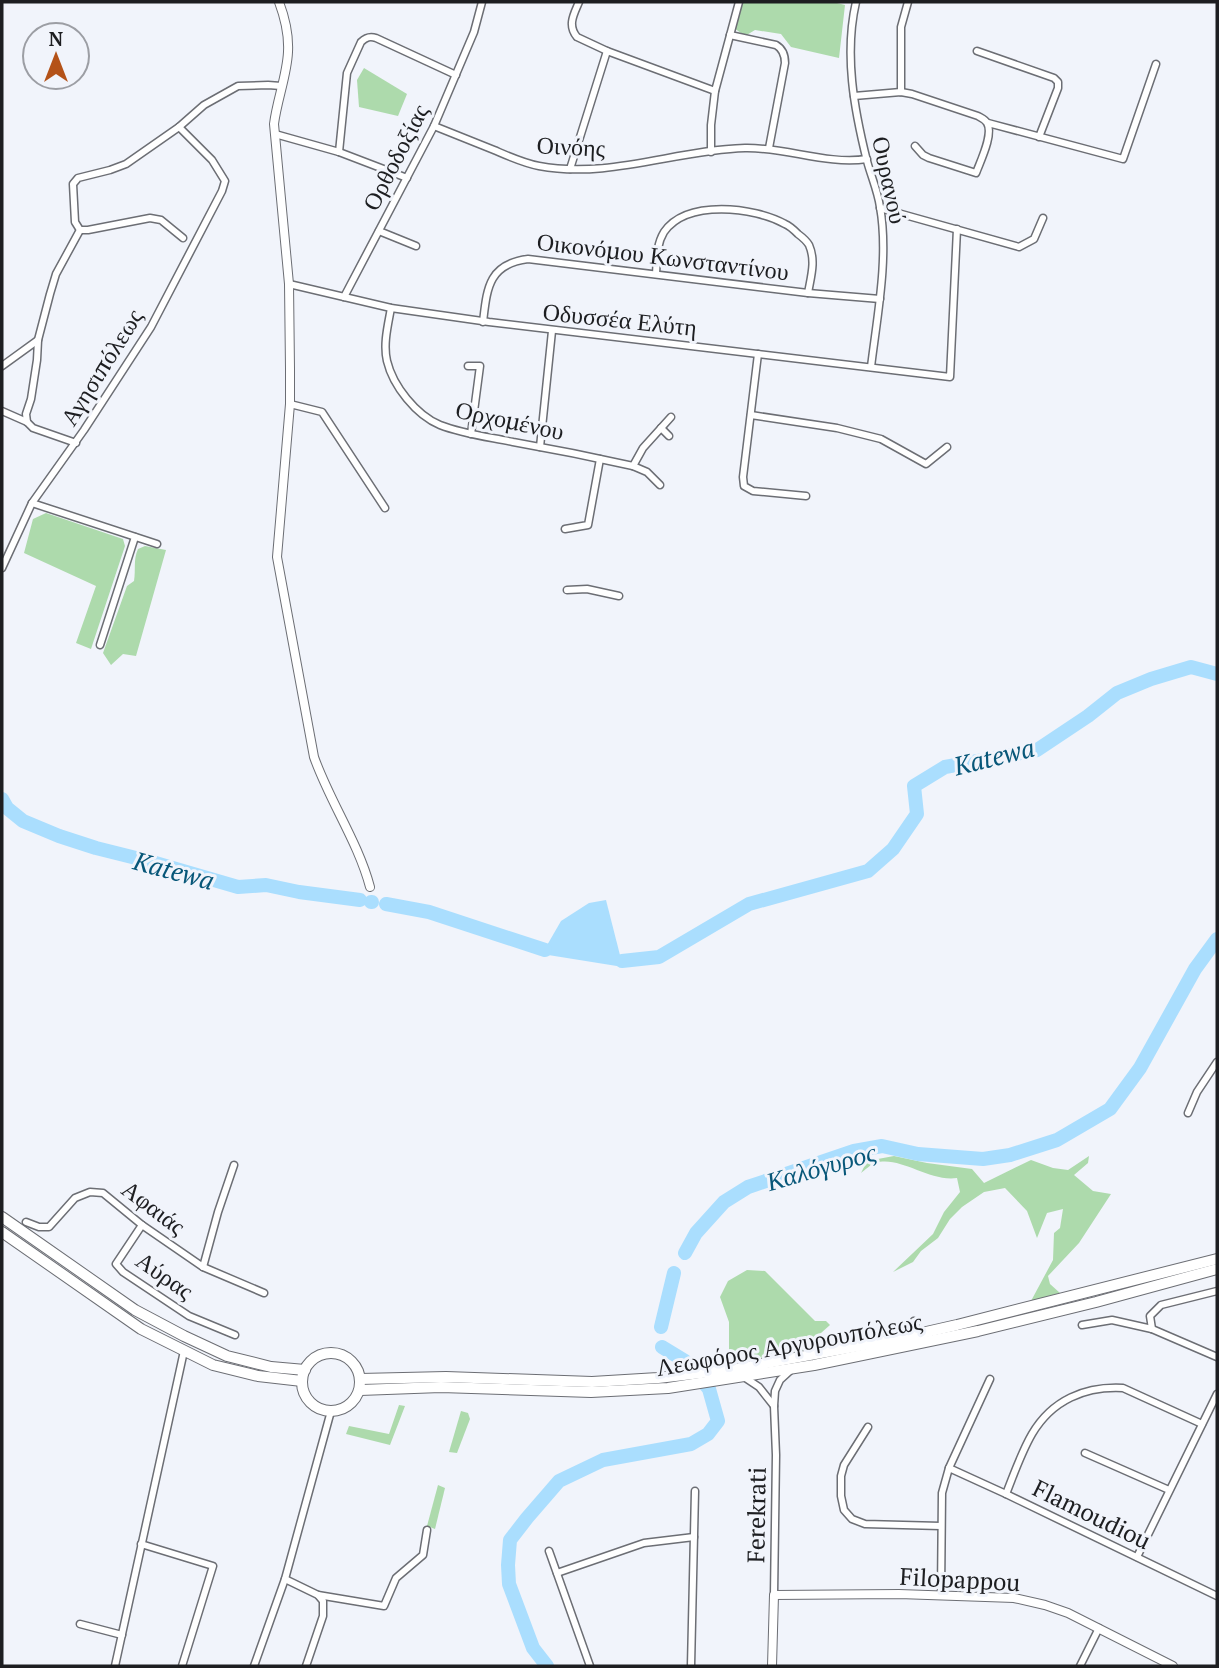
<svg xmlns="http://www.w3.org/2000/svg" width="1219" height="1668" font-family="'PT Serif',serif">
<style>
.green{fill:#addaac}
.water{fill:#aadefe}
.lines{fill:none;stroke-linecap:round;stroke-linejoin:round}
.river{stroke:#aadefe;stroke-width:14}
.minor-casing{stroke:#6c6e74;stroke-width:9}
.tertiary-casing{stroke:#6c6e74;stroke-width:10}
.secondary-casing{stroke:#6c6e74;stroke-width:12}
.minor{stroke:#fff;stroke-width:6}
.tertiary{stroke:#fff;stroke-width:8}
.secondary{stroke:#fff;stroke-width:10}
.labels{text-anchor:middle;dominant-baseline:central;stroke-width:6;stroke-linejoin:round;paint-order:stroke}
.street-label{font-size:24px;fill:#1d1e21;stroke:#f1f4fb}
.water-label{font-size:26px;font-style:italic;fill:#085779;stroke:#f1f4fb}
</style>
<rect width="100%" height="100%" fill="#f1f4fb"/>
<!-- green -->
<g class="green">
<path d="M743 2H833L845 5 839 58 791 47 781 34 755 30 745 36 734 28Z"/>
<path d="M364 68 407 94 398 116 359 107 357 80Z"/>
<path d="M46 513 123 539 125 546 91 649 76 643 96 586 24 553 33 519Z"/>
<path d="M145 546 166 550 136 656 123 654 111 665 103 653 127 586 134 581C136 569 133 560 138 549Z"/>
<path d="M894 1156 927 1163 972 1169 984 1183 1031 1160 1053 1168 1068 1170 1089 1156 1088 1163 1074 1175 1093 1191 1111 1194 1079 1243 1048 1276 1050 1284 1060 1293 1031 1301 1053 1260 1054 1233 1060 1228 1063 1209 1047 1213 1037 1238 1027 1211 1005 1188 984 1192 962 1207 950 1219 938 1238 921 1251 913 1262 893 1272 933 1234 944 1212 960 1192 957 1178C928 1182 900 1155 875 1163 870 1165 865 1170 861 1173L867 1161Z"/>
<path d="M747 1270 765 1271 815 1321H826L830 1325 803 1349V1351L770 1358 729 1363V1322L720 1297 728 1281Z"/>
<path d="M399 1405 405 1406 390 1445 346 1434 349 1426 389 1434Z"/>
<path d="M461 1411 468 1413 470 1419 457 1453 449 1452Z"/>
<path d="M438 1485 445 1488 435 1529 427 1526Z"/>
</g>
<!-- water -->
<path class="water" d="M606 900 623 967 542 954 561 921 589 903Z"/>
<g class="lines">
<!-- river -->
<g class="river">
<path d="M2 799 7 808 23 821 59 836 96 848 152 862 238 887 266 885 299 892 360 900"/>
<path d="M371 902H372"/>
<path d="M386 904 429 912 545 950"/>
<path d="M622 961 659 957 749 904 868 871 893 849 917 814 914 786 945 767 1037 750 1088 716 1117 693 1151 679 1191 667 1217 674"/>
<path d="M685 1253 696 1233 724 1202 748 1187 854 1151 882 1146 918 1154 983 1159 1010 1155 1057 1140 1110 1109 1140 1068 1195 969 1217 939"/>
<path d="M661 1327 674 1273"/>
<path d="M547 1666 533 1648 509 1584 508 1565 510 1540 527 1518 559 1481 603 1460 691 1444 708 1434 718 1421 709 1389 685 1361 662 1347"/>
</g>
<!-- minor casing -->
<g class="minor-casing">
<g id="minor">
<path d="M579 2C574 14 567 25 577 37L607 51 715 91"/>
<path d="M856 2C844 54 854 109 867 161 871 176 878 192 880 207 889 257 877 317 871 367"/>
<path d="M730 35 776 45C783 49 785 55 785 63L769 148"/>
<path d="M977 51 1054 78 1058 82V88L1039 137"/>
<path d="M901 92V27L908 2"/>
<path d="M854 96 901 92 912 94 978 116C981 118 985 119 987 123 994 134 980 162 976 173L929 158 923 155 915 146"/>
<path d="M988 123 1123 159 1156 64"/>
<path d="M434 126C454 134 474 142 494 150 508 156 523 163 539 166 609 179 676 150 745 148 786 147 826 165 867 159"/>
<path d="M275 134 339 152 407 178"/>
<path d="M339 152 347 73 361 42C366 37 370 36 376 38L456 75"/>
<path d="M711 152V125L715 91 739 2"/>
<path d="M570 169 607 51"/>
<path d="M880 208 1019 247 1034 239 1043 218"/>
<path d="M379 231 416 246"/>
<path d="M183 238 161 220 150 218 88 230H80L75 222 73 184 78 178 110 170 126 164 179 127 204 105 238 86 268 85 281 86"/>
<path d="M656 274C657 260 656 245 664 232 687 199 754 207 785 224 790 226 794 230 798 234 802 237 806 240 809 245 816 261 811 276 808 293"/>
<path d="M289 284 391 308 489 322 950 377 957 229"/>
<path d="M344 297 434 126 474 32 482 2"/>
<path d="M391 308C388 325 383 344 387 361 393 386 416 415 440 425 463 434 489 437 513 442 553 449 593 457 633 466L647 472 660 485"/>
<path d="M483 322C487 289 488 264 528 259L808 293 880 299"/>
<path d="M758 354 743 477 744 486 753 491 806 496"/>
<path d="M2 366 38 340"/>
<path d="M468 366H480L471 434"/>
<path d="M290 404 322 412 385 508"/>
<path d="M2 411 27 422"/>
<path d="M751 415 837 428 881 439 926 464 947 447"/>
<path d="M661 428 669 436"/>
<path d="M76 443 33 428 27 422 26 414 31 399 37 360 38 340 50 294 56 274 80 230"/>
<path d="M540 447 552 331"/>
<path d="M633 466 643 448 671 417"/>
<path d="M32 503 157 544"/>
<path d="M565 529 588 525 600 459"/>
<path d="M2 568 32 503 84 430 151 327 222 191 225 181 212 160 179 127"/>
<path d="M567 590 587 589 619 596"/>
<path d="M100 645 135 537"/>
<path d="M1188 1113 1197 1092 1217 1062"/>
<path d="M26 1222 39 1227H49L75 1198 90 1192 103 1193 142 1225 203 1267 264 1293"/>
<path d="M142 1225 116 1264 123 1272 189 1316 235 1335"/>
<path d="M203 1267 218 1212 234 1165"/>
<path d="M914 1321 917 1334"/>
<path d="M1082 1325 1112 1320 1152 1329 1217 1357"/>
<path d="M1152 1329 1150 1316 1161 1305 1217 1291"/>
<path d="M744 1377 759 1387 774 1406"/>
<path d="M868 1427 844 1465 841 1476V1496L844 1510 852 1519 865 1524 941 1526"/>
<path d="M1085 1453 1169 1490"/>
<path d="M949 1468 1006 1494 1217 1596"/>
<path d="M1006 1494C1014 1474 1021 1453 1032 1434 1052 1400 1085 1386 1123 1388L1202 1424"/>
<path d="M141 1544 213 1566 182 1666"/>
<path d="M549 1551 590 1666"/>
<path d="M1137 1557 1217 1394"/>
<path d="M557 1573 644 1543 694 1537"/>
<path d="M285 1579 318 1595 323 1601V1616L306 1666"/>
<path d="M941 1594 942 1493 949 1468 990 1379"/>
<path d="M318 1595 384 1606 396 1578 423 1555 427 1530"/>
<path d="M774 1595 776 1455 774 1406 775 1391 780 1380 792 1369"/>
<path d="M80 1624 122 1635"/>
<path d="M115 1666 184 1351"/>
<path d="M254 1666 285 1579 331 1411"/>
<path d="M691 1666 695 1491"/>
<path d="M1080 1666 1099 1628"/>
</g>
</g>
<!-- tertiary casing -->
<g class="tertiary-casing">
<g id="tertiary">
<path d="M279 2C285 18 289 34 288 52 287 75 277 100 274 124L289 284 290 369V404L277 557 314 757C330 802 358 842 370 887"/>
<path d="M772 1666 774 1595 899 1594 1014 1598 1045 1605 1068 1613 1173 1666"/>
</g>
</g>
<!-- secondary casing -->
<g class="secondary-casing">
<g id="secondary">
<path d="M2 1217 135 1310 184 1336 227 1356 271 1367 305 1370"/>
<path d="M2 1232 141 1329 213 1365 258 1376 302 1381"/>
<circle cx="331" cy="1382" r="29"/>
<path d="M360 1379 446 1377 592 1382 658 1378 735 1369 891 1340 957 1325 1217 1259"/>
<path d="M360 1390 441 1387 591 1392 668 1388 814 1365 978 1331 1096 1302 1217 1269"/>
</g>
</g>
<!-- minor -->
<use href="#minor" class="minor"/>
<!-- tertiary -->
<use href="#tertiary" class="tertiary"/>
<!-- secondary -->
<use href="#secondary" class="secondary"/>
</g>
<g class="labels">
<!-- street labels -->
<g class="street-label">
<text transform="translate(571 146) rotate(3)">Οινόης</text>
<text transform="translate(395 157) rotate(-63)">Ορθοδοξίας</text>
<text transform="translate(890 180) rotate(78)">Ουρανού</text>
<text transform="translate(663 256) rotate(7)">Οικονόμου Κωνσταντίνου</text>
<text transform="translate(620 319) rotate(6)">Οδυσσέα Ελύτη</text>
<text transform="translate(101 367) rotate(-58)">Αγησιπόλεως</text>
<text transform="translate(510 420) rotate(12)">Ορχομένου</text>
<text transform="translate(154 1207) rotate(37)">Αφαιάς</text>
<text transform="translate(165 1275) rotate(35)">Αύρας</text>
<text transform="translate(789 1344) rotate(-10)">Λεωφόρος Αργυρουπόλεως</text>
<text transform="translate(1092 1514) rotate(26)">Flamoudiou</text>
<text transform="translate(756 1515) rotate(-89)">Ferekrati</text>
<text transform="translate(960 1579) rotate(3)">Filopappou</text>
</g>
<!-- water labels -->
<g class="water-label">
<text transform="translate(994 756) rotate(-14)">Katewa</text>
<text transform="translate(174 870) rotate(15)">Katewa</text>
<text transform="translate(821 1166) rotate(-16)">Καλόγυρος</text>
</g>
</g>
<!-- border -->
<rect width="1219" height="1668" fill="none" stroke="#1d1e21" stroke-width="7"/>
<!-- north arrow -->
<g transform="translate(56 56)"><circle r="33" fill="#f1f4fb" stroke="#9c9ea4" stroke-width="2"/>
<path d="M0-5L12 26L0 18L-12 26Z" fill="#b45218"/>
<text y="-10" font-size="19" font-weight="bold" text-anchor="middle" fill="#1d1e21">N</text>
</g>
</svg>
